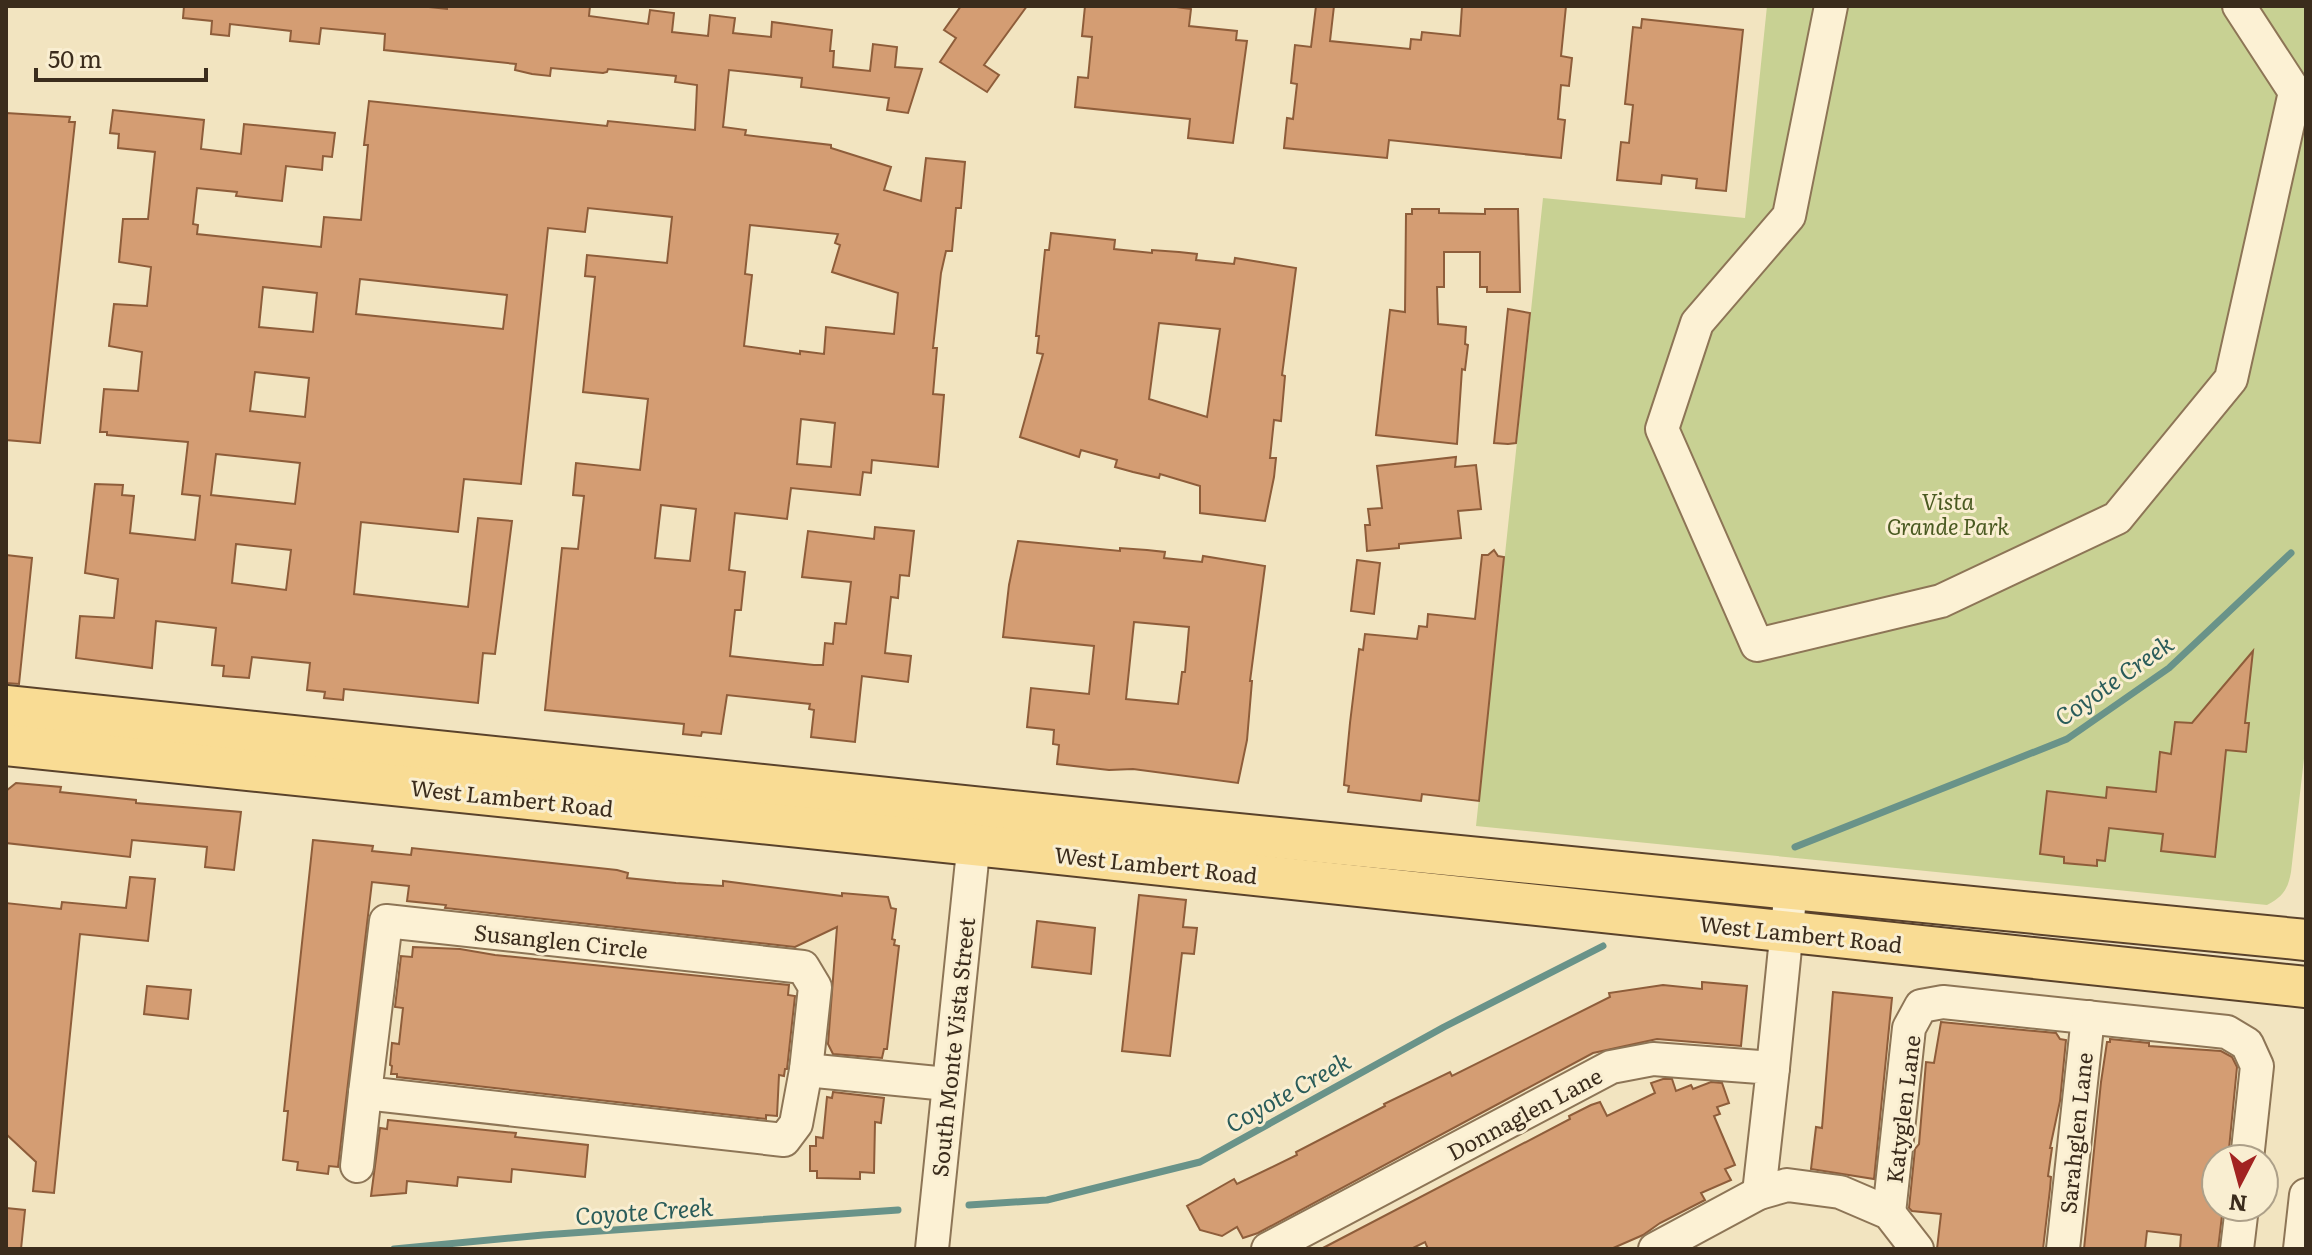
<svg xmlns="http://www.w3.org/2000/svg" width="2312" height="1255" font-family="Literata,serif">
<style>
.green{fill:#c8d193}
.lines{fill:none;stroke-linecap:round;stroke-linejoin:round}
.stream{stroke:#699389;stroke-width:7}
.building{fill:#d49d73;stroke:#8e5d3a;stroke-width:2;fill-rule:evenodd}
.minor-casing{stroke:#8d7556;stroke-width:36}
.major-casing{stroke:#5a422b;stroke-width:44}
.minor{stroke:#fcf1d4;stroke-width:32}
.major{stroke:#f9dc94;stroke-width:40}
.labels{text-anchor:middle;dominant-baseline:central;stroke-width:6;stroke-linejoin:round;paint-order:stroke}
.park-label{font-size:22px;font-style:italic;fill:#4a5a21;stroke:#f9eed1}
.street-label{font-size:22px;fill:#3b2c1c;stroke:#f9eed1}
.water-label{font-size:24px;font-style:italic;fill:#2a5c5a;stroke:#f9eed1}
</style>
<rect width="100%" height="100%" fill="#f2e4c0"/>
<!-- green -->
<path class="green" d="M1767 6H2306V741L2291 872C2288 889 2283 897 2267 905L1476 826 1543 198 1745 218Z"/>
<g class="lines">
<!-- stream -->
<g class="stream">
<path d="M1795 847 2067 739 2169 668 2291 553"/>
<path d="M969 1205 1047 1200 1200 1162 1444 1027 1603 946"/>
<path d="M394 1249 543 1235 898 1210"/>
</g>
</g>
<!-- building -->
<g class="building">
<path d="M184 6H419L447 9V6H590L589 16 648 24 650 10 674 13 672 32 708 36 710 15 735 18 733 33 771 37 772 22 832 30 830 51H834L833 67 870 71 873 44 897 47 895 67 922 69 908 113 887 110 889 98 801 87 802 78 729 70 723 127 746 130 745 135 831 145V148L891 167 884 190 921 201 926 158 965 162 961 208H956L952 251H946L941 273 933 348H937L933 394 944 395 938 467 872 460 871 473 863 472 860 495 791 488 787 519 735 513 729 570 745 572 741 610H735L730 656 814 665H823L825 643 833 644 835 623 846 624 851 582 802 577 808 531 874 539 875 527 914 531 909 576 900 575 898 598 891 597 885 653 911 656 908 682 862 676 855 742 811 737 814 710 809 709 810 704 727 695 721 734 702 732 701 736 683 734 684 724 545 710 562 548 578 549 584 496 573 495 576 463 640 470 648 399 583 392 595 277 585 276 587 255 667 263 672 217 588 208 585 232 548 228 521 484 464 479 458 532 361 522 354 594 468 607 478 518 512 521 495 654 483 653 478 703 344 689 343 700 324 698 325 692 307 690 310 663 252 657 249 678 223 676 224 666 212 665 216 628 156 621 152 668 76 658 80 616 114 618 118 579 85 573 95 484 123 485 122 495 134 496 130 533 195 540 200 496 182 494 188 442 107 435V432H100L104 389 138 391 142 352 109 346 114 304 147 306 151 267 119 262 123 219H148L155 152 118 148 119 134 110 133 113 110 204 120 201 149 241 154 244 124 335 133 332 157 323 156 322 170 286 166 282 201 236 196 237 192 197 188 193 224 198 225 197 234 321 247 324 217 361 220 368 145H364L369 101 607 126 608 121 695 130 697 85 675 82 676 76 608 69 607 72 603 73 551 68 550 76 532 74 515 70 516 64 384 50 385 34 321 28 319 44 290 41 291 31 230 24 229 36 211 34 212 21 183 18ZM750 225 838 234 835 243 840 245 832 272 898 293 894 334 826 327 824 354 800 351V354L744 346 752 275 745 274ZM360 279 507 295 503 329 356 314ZM263 287 317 293 313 332 259 327ZM255 372 309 378 305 417 250 411ZM801 419 835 423 831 467 797 464ZM216 454 300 463 295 504 211 495ZM661 505 696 509 690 561 655 558ZM236 544 291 550 286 590 232 583Z"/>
<path d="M961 6H1027L984 65 999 75 987 92 940 62 956 38 944 30Z"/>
<path d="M1085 6H1169L1191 9 1189 26 1237 31 1236 40 1247 41 1233 143 1188 138 1190 119 1075 107 1078 77 1088 78 1092 37 1082 36Z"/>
<path d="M1316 6H1334L1330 41 1410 49 1411 39 1421 40 1422 32 1460 36 1462 6H1566L1561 56 1572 58 1569 86 1561 85 1558 119 1565 120 1561 158 1389 140 1387 158 1284 148 1287 118 1293 119 1297 84 1291 83 1295 45 1311 47Z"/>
<path d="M1642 19 1743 30 1726 191 1696 188 1697 179 1662 175 1661 184 1617 180 1621 142 1629 143 1633 105 1625 104 1633 27 1641 28Z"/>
<path d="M6 113 70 117 69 122H75L40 443 6 440Z"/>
<path d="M1412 209H1439V213L1485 214V209H1518L1520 292H1487V287H1480V252H1444V287H1437L1438 324 1466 327 1465 344 1468 345 1465 370 1462 369 1457 444 1376 435 1390 310 1405 312 1406 214H1412Z"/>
<path d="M1051 233 1115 240 1114 249 1152 253V250L1179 252 1197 254 1196 260 1234 264 1235 258 1296 268 1282 375 1285 376 1281 421 1274 420 1270 458H1276L1274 477 1265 521 1200 513V486L1160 474 1159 478 1133 472 1115 467 1117 460 1081 450 1079 457 1020 437 1043 354 1037 353 1039 336H1036L1045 250H1049ZM1159 323 1220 329 1207 417 1149 399Z"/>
<path d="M1508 309 1530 313 1516 443 1508 444 1494 443Z"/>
<path d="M1456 457 1455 467 1476 465 1481 509 1458 511 1461 538 1399 544V548L1367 551 1365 525H1370L1368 509 1382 508 1377 466Z"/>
<path d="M1018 541 1120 551V548L1147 550 1165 552 1164 558 1202 562 1203 556 1265 566 1250 681H1252L1247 740 1238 783 1133 769 1109 770 1057 764 1059 745 1053 744 1054 730 1027 727 1031 688 1089 694 1094 646 1003 637 1009 585ZM1134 622 1189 627 1185 672H1182L1178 704 1126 699Z"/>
<path d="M1494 550 1498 556 1504 557 1479 801 1422 794 1421 801 1348 792 1349 786 1344 785 1350 723 1359 649 1363 650 1365 634 1417 639 1419 626 1427 627 1428 614 1475 619 1482 555H1488Z"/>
<path d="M6 555 32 558 19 684 6 683Z"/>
<path d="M1357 560 1380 563 1374 614 1351 611Z"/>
<path d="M2253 651 2245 723H2249L2246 752 2226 750 2215 857 2161 851 2163 834 2109 828 2105 861 2097 860V866L2064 863V857L2040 854 2047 791 2106 798 2107 787 2156 792 2160 752 2171 754 2175 722 2192 723Z"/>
<path d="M16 783 61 787 60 792 136 800V803L241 812 234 870 205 867 207 847 132 840 130 857 6 843V791Z"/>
<path d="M313 840 373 846 372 851 411 855 412 848 617 870 628 873 627 878 676 883 723 886V881L842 896V893L888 897 891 908 896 909 892 939 895 940 894 945 899 946 887 1049H884L882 1058 833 1054 828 1044 837 927 795 947 445 908 446 905 407 901 409 886 372 882 338 1167 329 1166 328 1174 297 1170 298 1162 283 1160 288 1111H284Z"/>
<path d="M130 877 155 879 148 941 80 934 54 1193 33 1191 36 1162 6 1134V903L61 909 62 902 126 908Z"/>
<path d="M1139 895 1186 900 1183 927 1197 928 1194 954 1182 953 1170 1056 1122 1051Z"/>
<path d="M1037 921 1095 928 1091 974 1032 967Z"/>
<path d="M413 947 460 949 495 955 789 985 788 995 795 996 787 1069H785L784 1076 779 1075 777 1116 766 1115V1119L397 1077V1074H391L392 1066 390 1065 392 1043 399 1044 403 1008 395 1007 401 956 412 957Z"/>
<path d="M1702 982 1747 986 1741 1046 1657 1039 1593 1053 1258 1233 1243 1238 1237 1227 1222 1236 1200 1230 1187 1206 1234 1179 1237 1184 1297 1155 1296 1152 1385 1106 1384 1104 1450 1072 1452 1076 1610 997 1609 993 1663 985 1702 989Z"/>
<path d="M147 986 191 990 188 1019 144 1014Z"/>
<path d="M1833 992 1892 998 1874 1179 1811 1169 1816 1127 1822 1128Z"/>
<path d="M1941 1022 2056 1033 2060 1039 2066 1040 2060 1101 2050 1148H2052L2048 1176 2051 1177 2050 1189 2043 1249H1937L1941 1214 1912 1211 1909 1208 1915 1149 1919 1144 1926 1062 1934 1063Z"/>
<path d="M2110 1039 2149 1043V1046L2221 1051 2232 1057 2237 1067 2228 1159H2216V1207H2223L2218 1249H2180L2181 1235 2147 1231 2145 1249H2084L2101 1082 2107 1042H2110Z"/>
<path d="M1663 1079H1672L1676 1091 1691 1085 1693 1089 1711 1082 1722 1083 1729 1103 1717 1107 1720 1114 1714 1116 1735 1165 1725 1169 1731 1180 1701 1193 1705 1200 1660 1223 1643 1235 1611 1249H1428L1425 1242 1411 1249H1321L1570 1119 1569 1116 1591 1105 1600 1102 1607 1116 1655 1093 1651 1083Z"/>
<path d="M833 1092 884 1098 881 1123 875 1122 874 1173 860 1172V1179L817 1178V1171H810V1146H816V1137L823 1138 827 1097 832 1098Z"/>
<path d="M388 1120 516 1133 515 1137 588 1145 585 1177 512 1169 511 1182 458 1177 457 1186 407 1181 406 1193 371 1196 380 1128 387 1129Z"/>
<path d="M6 1208 25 1210 21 1249H6Z"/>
</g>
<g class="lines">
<!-- minor casing -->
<g class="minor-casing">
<g id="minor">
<path d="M1831 6 1789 216 1697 323 1662 429 1757 645 1941 601 2117 518 2231 379 2295 92 2239 6"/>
<path d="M386 921 803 967 815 987 806 1070 796 1124 784 1140 365 1093Z"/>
<path d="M1773 1068 1789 908"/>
<path d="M806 1070 947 1084"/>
<path d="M357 1166 365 1093"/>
<path d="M1889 1213 1909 1028 1921 1006 1943 1002 2227 1032 2247 1044 2257 1066 2247 1159"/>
<path d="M932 1249 976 822"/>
<path d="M1268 1249 1611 1067 1653 1059 1773 1068 1759 1193"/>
<path d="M1655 1249 1759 1193 1787 1185 1840 1192 1889 1213 1917 1249"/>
<path d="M2063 1249 2088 1017"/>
<path d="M2237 1249 2242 1207"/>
<path d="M2300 1249 2306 1195"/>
</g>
</g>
<!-- major casing -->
<g class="major-casing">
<g id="major">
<path d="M6 706 1157 826 2306 940"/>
<path d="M6 745 974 845 2306 987"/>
</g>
</g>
<!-- minor -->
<use href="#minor" class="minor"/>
<!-- major -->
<use href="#major" class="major"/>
</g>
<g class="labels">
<!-- park labels -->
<g class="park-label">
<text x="1948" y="500">Vista<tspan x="1948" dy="25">Grande Park</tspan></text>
</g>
<!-- street labels -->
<g class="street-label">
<text transform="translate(512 797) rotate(6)">West Lambert Road</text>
<text transform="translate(1156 864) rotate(6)">West Lambert Road</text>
<text transform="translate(1801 933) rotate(6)">West Lambert Road</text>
<text transform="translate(561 940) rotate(6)">Susanglen Circle</text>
<text transform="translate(952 1047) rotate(-84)">South Monte Vista Street</text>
<text transform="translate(1902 1109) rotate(-83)">Katyglen Lane</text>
<text transform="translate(1524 1113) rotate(-28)">Donnaglen Lane</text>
<text transform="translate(2075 1133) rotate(-84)">Sarahglen Lane</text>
</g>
<!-- water labels -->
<g class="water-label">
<text transform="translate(2113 679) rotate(-35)">Coyote Creek</text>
<text transform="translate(1287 1091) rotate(-29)">Coyote Creek</text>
<text transform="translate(644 1210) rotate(-4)">Coyote Creek</text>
</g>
</g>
<!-- border -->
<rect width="2312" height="1255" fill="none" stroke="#3b2c1c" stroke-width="16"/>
<!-- north arrow -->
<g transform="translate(2240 1183) rotate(186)"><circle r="38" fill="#f9eed1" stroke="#ada089" stroke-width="2"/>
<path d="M0-6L14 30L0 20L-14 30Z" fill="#a22321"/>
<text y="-12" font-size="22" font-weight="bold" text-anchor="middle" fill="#3b2c1c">N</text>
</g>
<!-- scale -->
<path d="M36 68v12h170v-12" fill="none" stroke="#3b2c1c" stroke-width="4"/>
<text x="48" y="68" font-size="24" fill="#3b2c1c" stroke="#f9eed1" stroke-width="6" paint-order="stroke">50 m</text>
</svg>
